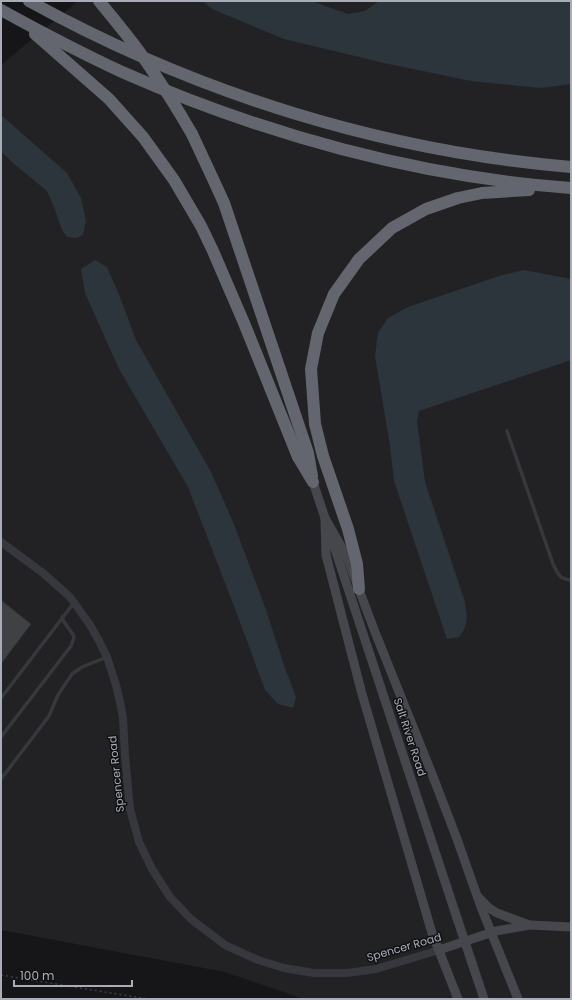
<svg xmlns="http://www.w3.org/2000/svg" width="572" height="1000" font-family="Poppins,sans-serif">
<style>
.built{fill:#222225}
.water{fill:#2c353c}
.building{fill:#404145;stroke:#303034}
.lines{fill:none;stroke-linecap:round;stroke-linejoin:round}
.path{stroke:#3d3f44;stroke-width:1.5;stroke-dasharray:2 3;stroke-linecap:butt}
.service{stroke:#37383d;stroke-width:3.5}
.tertiary{stroke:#37383d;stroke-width:8}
.secondary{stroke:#45474d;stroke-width:9}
.motorway{stroke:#63666e;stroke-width:12}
.secondary-bridge{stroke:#45474d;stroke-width:9}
.motorway-bridge{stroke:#63666e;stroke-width:12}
.labels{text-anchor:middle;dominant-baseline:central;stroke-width:3;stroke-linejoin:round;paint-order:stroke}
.street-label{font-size:11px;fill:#a8adb8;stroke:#111113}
</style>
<rect width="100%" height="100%" fill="#161618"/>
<!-- built -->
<path class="built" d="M78 1H571V999H304L225 972 1 930V65Z"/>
<!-- water -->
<g class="water">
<path d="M203 1H311L348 14 365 11 379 1H571V84L540 88 471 81 384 63 284 39 212 9Z"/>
<path d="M1 115 67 173 81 198 86 221 83 235 76 238 67 237 62 230 54 207 47 191 13 163 1 151Z"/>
<path d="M95 260 107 267 120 297 136 340 211 472 233 522 265 607 285 668 296 697 293 708 278 704 265 690 237 614 188 487 119 369 85 293 81 269Z"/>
<path d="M524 270 571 279V360L419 411 417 421 425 482 465 602C467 618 469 624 459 637L447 639 394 481 390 446 375 356 378 333 388 318 408 307 502 275Z"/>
</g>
<!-- building -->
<path class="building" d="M1 600 31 624 1 664Z"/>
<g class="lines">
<!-- path -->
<path class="path" d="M1 975 148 999"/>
<!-- service -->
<g class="service">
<path d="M507 431 553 564C558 574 559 579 571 580"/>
<path d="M1 698 73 604"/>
<path d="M1 737 71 646 74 637C71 629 64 625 62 617"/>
<path d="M1 779 49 716 58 695 72 674 82 667 107 657"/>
</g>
<!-- tertiary -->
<path class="tertiary" d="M1 542 43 573 70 597 90 625 99 641 107 657 116 685 120 702 123 718 125 755 130 809 139 842 152 869 170 897 191 919 225 945 258 960 284 968 314 973H347L376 969 439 950"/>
<!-- secondary -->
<g class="secondary">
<path d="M313 482 327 524"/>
<path d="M325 518 346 555 375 632 432 774 457 839 481 907 518 999"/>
<path d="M325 520 326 555 362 694 432 933 458 999"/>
<path d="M332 540 457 918"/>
<path d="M478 897 489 908 497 913 529 925"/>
<path d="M439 950 496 931 530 925 571 927"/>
<path d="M472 963 484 999"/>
</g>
<!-- motorway -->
<g class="motorway">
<path d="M29 1C196 93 381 151 571 167"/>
<path d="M1 10C41 32 81 53 122 72 263 134 418 177 571 188"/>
<path d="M35 34 109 99 143 137 174 180 201 226 213 251 244 323 298 457 313 482"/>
<path d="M192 134 213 179 224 203 308 453 312 476"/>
<path d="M359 589 357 564 348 529 323 456 315 424 311 369 318 333 334 294 359 259 392 228 426 209 458 198 482 193 529 190"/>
</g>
<!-- secondary-bridge -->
<path class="secondary-bridge" d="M457 918 472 963"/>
<!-- motorway-bridge -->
<path class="motorway-bridge" d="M99 1C113 18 128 36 141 54 159 80 176 106 192 134"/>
</g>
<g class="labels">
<!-- street labels -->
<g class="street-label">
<text transform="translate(410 737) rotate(72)">Salt River Road</text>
<text transform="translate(116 774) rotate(-96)">Spencer Road</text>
<text transform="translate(404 947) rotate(-16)">Spencer Road</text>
</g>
</g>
<!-- border -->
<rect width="572" height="1000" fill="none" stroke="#a8adb8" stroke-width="4"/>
<!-- scale -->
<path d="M14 980v6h118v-6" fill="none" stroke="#a8adb8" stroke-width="2"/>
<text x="20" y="980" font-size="12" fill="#a8adb8" stroke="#111113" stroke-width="3" paint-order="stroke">100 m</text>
</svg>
